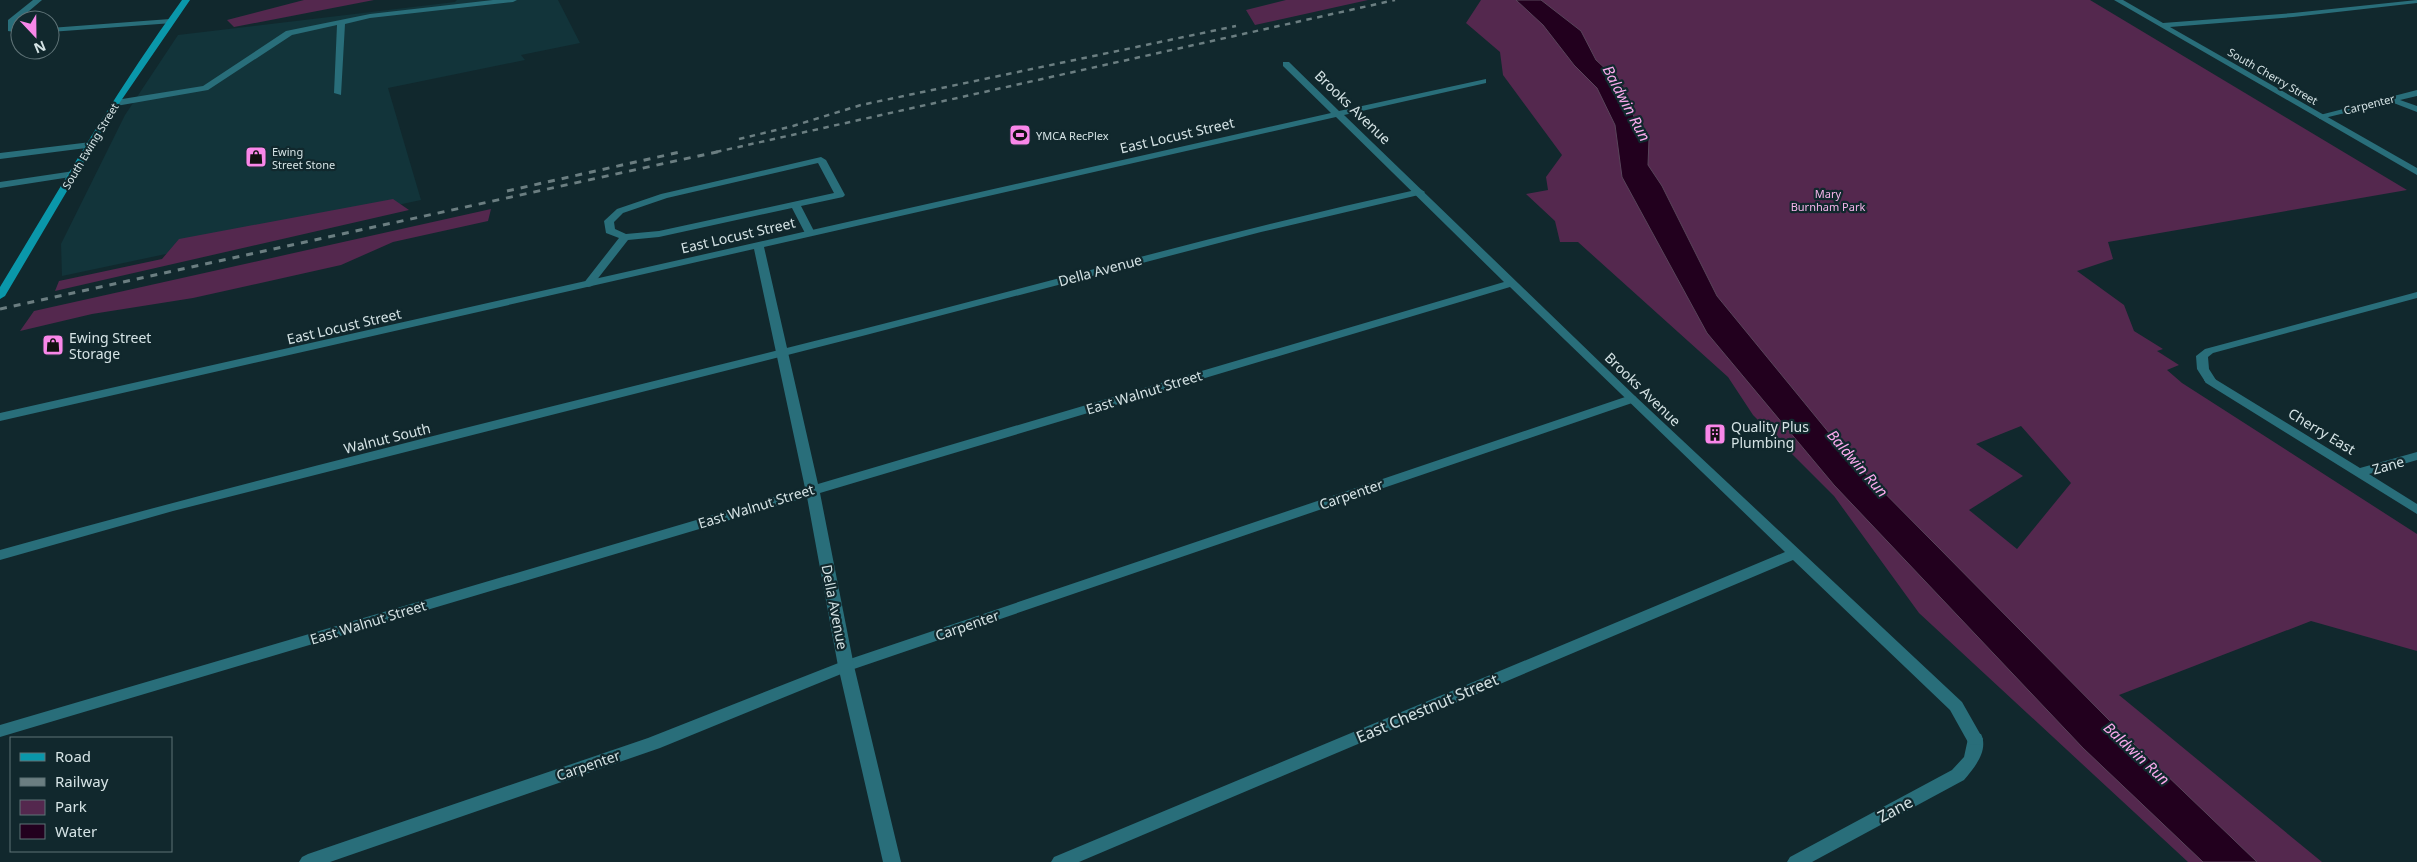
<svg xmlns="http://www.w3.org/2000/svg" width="2417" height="862" font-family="'Noto Sans',sans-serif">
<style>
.built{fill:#12343a}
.green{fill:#54284e;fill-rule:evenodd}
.water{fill:#22001e;stroke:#58445a}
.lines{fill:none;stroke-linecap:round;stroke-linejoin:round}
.lane{fill:#296e7a;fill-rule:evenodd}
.street{fill:#296e7a;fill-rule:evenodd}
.secondary{fill:#0a97aa;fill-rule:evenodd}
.rail-far1{stroke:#6b7e81;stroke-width:2.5;stroke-dasharray:5.5 5.5;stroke-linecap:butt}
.rail{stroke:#6b7e81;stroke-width:3;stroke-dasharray:7 7;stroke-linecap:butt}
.labels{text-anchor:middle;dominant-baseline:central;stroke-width:4.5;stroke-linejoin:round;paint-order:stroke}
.far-street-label{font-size:11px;fill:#d5e3e5;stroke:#11282d}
.far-poi-label{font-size:11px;fill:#d5e3e5;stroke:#11282d;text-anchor:start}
.far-park-label{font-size:11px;fill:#f6b6eb;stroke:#11282d}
.street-label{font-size:14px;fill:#d5e3e5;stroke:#11282d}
.poi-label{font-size:14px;fill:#d5e3e5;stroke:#11282d;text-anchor:start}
.water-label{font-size:15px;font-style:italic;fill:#faaaed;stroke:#11282d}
.near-street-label{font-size:16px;fill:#d5e3e5;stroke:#11282d}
</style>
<rect width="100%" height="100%" fill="#11282d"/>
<!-- built -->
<path class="built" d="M457 0H558L580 43 521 55 525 60 388 88 421 200 62 276 61 244 125 115 178 35 455 2Z"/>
<!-- green -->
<g class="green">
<path d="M304 0H374L234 27 227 20Z"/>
<path d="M1286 0H1368L1255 25 1246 10Z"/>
<path d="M1481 0H2090L2407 190 2108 242 2113 259 2077 271 2124 305 2134 331 2163 349 2157 351 2179 365 2167 370 2182 383 2417 534V651L2311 621 2119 695 2322 862H2188L1919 613 1834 496 1753 415 1728 377 1578 242H1560L1555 221 1526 194 1548 190 1546 177 1562 155 1503 75 1500 52 1466 23ZM2021 426 2071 483 2017 549 1969 510 2023 476 1976 444Z"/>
<path d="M393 199 409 210 55 291 59 281 162 259 179 239Z"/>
<path d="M491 209 488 221 393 242 341 265 193 298 92 314 20 331 34 311Z"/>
</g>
<!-- water -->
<path class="water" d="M1516 0H1541L1581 31 1596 60 1609 72 1641 129 1649 139 1648 165 1662 186 1717 296 1848 456 2109 720 2257 862H2203L2083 748 1834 485 1707 333 1622 177 1615 125 1597 88 1574 65 1543 25Z"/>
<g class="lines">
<!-- lane -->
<g class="lane">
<path d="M33 0H42L15 23V28L20 29V33L8 31V20Z"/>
<path d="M493 0H517L513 2 370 18 345 24 341 95 334 93 337 25 292 35 208 90 116 106 112 103 116 100 203 86 286 31 370 14Z"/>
<path d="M170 19H173V23L50 32V28Z"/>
<path d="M2417 90V96L2400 100 2417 106V112L2391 102 2320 119 2316 116Z"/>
<path d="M91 142 94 143V147L0 159V153Z"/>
<path d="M821 157 826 160 845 195 843 197 801 206 815 233 814 235H806L792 208 659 237 628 240 592 286 588 287 583 284 619 238 606 233 604 221 617 209 661 194ZM818 163 834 193 659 231 626 234 615 229 614 222 623 213 667 198Z"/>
<path d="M74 171 79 174 77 176 0 188V182Z"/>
<path d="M1420 189 1425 192 1423 194 1261 232 866 335 173 511 0 560V550C286 470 575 401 863 329 1049 282 1233 230 1420 189Z"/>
<path d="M2417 292V298L2213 353 2208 357 2209 369 2216 380 2214 383H2206L2197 369 2196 356 2205 349Z"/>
<path d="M1631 395 1635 396 1637 399 1635 402 851 670 660 748 330 862H299L302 857 308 854 648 738 841 662Z"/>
<path d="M1975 733 1981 734C1989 751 1974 768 1964 780L1812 862H1787L1790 857 1952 770 1964 757 1969 734Z"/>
</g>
<!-- street -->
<g class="street">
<path d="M2114 0H2123L2163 23 2293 13 2417 0V3L2293 17 2170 27 2417 168V175Z"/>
<path d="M1283 62H1289L1339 111 1486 79V83L1344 115 1635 396 1962 702 1983 739 1981 744 1975 745 1969 744 1950 710 1793 560 1079 862H1051L1054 857 1785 552 1510 287 820 493 854 666 901 862H883L838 666 807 497 0 737V725L805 488 754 249 0 421V413L1331 113 1283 66ZM1336 117 1504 282 818 484 764 247Z"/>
<path d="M2210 376 2360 468 2417 452V460L2369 474 2417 504V514L2206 383 2204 380 2206 377Z"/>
</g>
<!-- secondary -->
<path class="secondary" d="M182 0H190L116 108 5 296 0 299V287C59 190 115 92 182 0Z"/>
<!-- rail-far1 -->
<g class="rail-far1">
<path d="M739 139 793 126 861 105 1236 26"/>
<path d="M716 152 1395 0"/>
</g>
<!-- rail -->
<g class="rail">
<path d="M507 191 680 152"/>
<path d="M0 309 721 151"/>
</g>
</g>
<!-- icons -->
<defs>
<g id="stadium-square" transform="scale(1.125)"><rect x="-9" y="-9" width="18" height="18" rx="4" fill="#f987e9" stroke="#11282d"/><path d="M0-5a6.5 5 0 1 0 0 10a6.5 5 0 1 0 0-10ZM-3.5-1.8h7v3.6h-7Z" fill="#111"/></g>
<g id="shop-square" transform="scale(1.125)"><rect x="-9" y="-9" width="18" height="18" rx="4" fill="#f987e9" stroke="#11282d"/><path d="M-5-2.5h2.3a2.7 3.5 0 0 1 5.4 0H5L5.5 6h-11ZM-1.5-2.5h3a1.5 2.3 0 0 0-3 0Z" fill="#111"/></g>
<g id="building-square" transform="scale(1.125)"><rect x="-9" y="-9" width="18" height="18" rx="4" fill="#f987e9" stroke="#11282d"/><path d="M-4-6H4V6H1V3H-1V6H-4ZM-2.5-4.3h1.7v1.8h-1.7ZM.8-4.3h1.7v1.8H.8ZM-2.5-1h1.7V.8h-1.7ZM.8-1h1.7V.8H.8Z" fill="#111"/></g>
</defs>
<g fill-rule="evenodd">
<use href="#stadium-square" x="1020" y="135"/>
<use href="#shop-square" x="256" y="157"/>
<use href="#shop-square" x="53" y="345"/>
<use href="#building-square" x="1715" y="434"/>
</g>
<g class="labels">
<!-- far-street labels -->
<g class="far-street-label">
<text transform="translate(2273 76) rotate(30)">South Cherry Street</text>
<text transform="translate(2369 104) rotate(-14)">Carpenter</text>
<text transform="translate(90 146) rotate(-59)">South Ewing Street</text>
</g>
<!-- far-poi labels -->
<g class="far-poi-label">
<text x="1036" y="135">YMCA RecPlex</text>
<text x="272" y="151">Ewing<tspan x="272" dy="13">Street Stone</tspan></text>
</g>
<!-- far-park labels -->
<g class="far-park-label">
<text x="1828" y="193">Mary<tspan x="1828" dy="13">Burnham Park</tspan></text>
</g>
<!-- street labels -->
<g class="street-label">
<text transform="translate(1353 107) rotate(44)">Brooks Avenue</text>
<text transform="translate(1177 135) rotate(-13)">East Locust Street</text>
<text transform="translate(738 235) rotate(-13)">East Locust Street</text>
<text transform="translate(1100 270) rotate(-15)">Della Avenue</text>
<text transform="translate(344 326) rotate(-13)">East Locust Street</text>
<text transform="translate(1643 389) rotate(44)">Brooks Avenue</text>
<text transform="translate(1144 392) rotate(-17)">East Walnut Street</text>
<text transform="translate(2322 431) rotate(31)">Cherry East</text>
<text transform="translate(387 438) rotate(-14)">Walnut South</text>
<text transform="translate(2388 465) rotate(-16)">Zane</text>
<text transform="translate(1351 494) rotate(-19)">Carpenter</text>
<text transform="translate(756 506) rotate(-17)">East Walnut Street</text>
<text transform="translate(835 607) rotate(79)">Della Avenue</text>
<text transform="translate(368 622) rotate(-17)">East Walnut Street</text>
<text transform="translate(967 625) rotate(-19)">Carpenter</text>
<text transform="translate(588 765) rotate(-19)">Carpenter</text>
</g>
<!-- poi labels -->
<g class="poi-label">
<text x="69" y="337">Ewing Street<tspan x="69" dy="16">Storage</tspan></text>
<text x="1731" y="426">Quality Plus<tspan x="1731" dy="16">Plumbing</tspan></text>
</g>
<!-- water labels -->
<g class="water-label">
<text transform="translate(1627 103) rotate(62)">Baldwin Run</text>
<text transform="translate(1858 463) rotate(49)">Baldwin Run</text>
<text transform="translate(2137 753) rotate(43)">Baldwin Run</text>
</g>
<!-- near-street labels -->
<g class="near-street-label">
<text transform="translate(1427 708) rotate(-23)">East Chestnut Street</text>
<text transform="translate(1895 809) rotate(-28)">Zane</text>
</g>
</g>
<!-- legend -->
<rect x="10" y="737" width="162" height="115" fill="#11282d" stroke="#5f7377"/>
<rect x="20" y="753" width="25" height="8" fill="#0a97aa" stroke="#5f7377"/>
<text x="55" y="762" font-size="15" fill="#d5e3e5">Road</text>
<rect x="20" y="778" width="25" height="8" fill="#6b7e81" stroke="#5f7377"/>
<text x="55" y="787" font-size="15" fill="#d5e3e5">Railway</text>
<rect x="20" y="800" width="25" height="15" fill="#54284e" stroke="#5f7377"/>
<text x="55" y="812" font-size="15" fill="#d5e3e5">Park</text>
<rect x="20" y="824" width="25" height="15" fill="#22001e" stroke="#5f7377"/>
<text x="55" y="837" font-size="15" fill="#d5e3e5">Water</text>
<!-- north arrow -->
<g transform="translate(35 35) rotate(158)"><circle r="24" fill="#11282d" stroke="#5f7377"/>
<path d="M0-4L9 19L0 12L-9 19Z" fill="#f987e9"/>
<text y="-8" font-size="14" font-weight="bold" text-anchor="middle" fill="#d5e3e5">N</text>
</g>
</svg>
